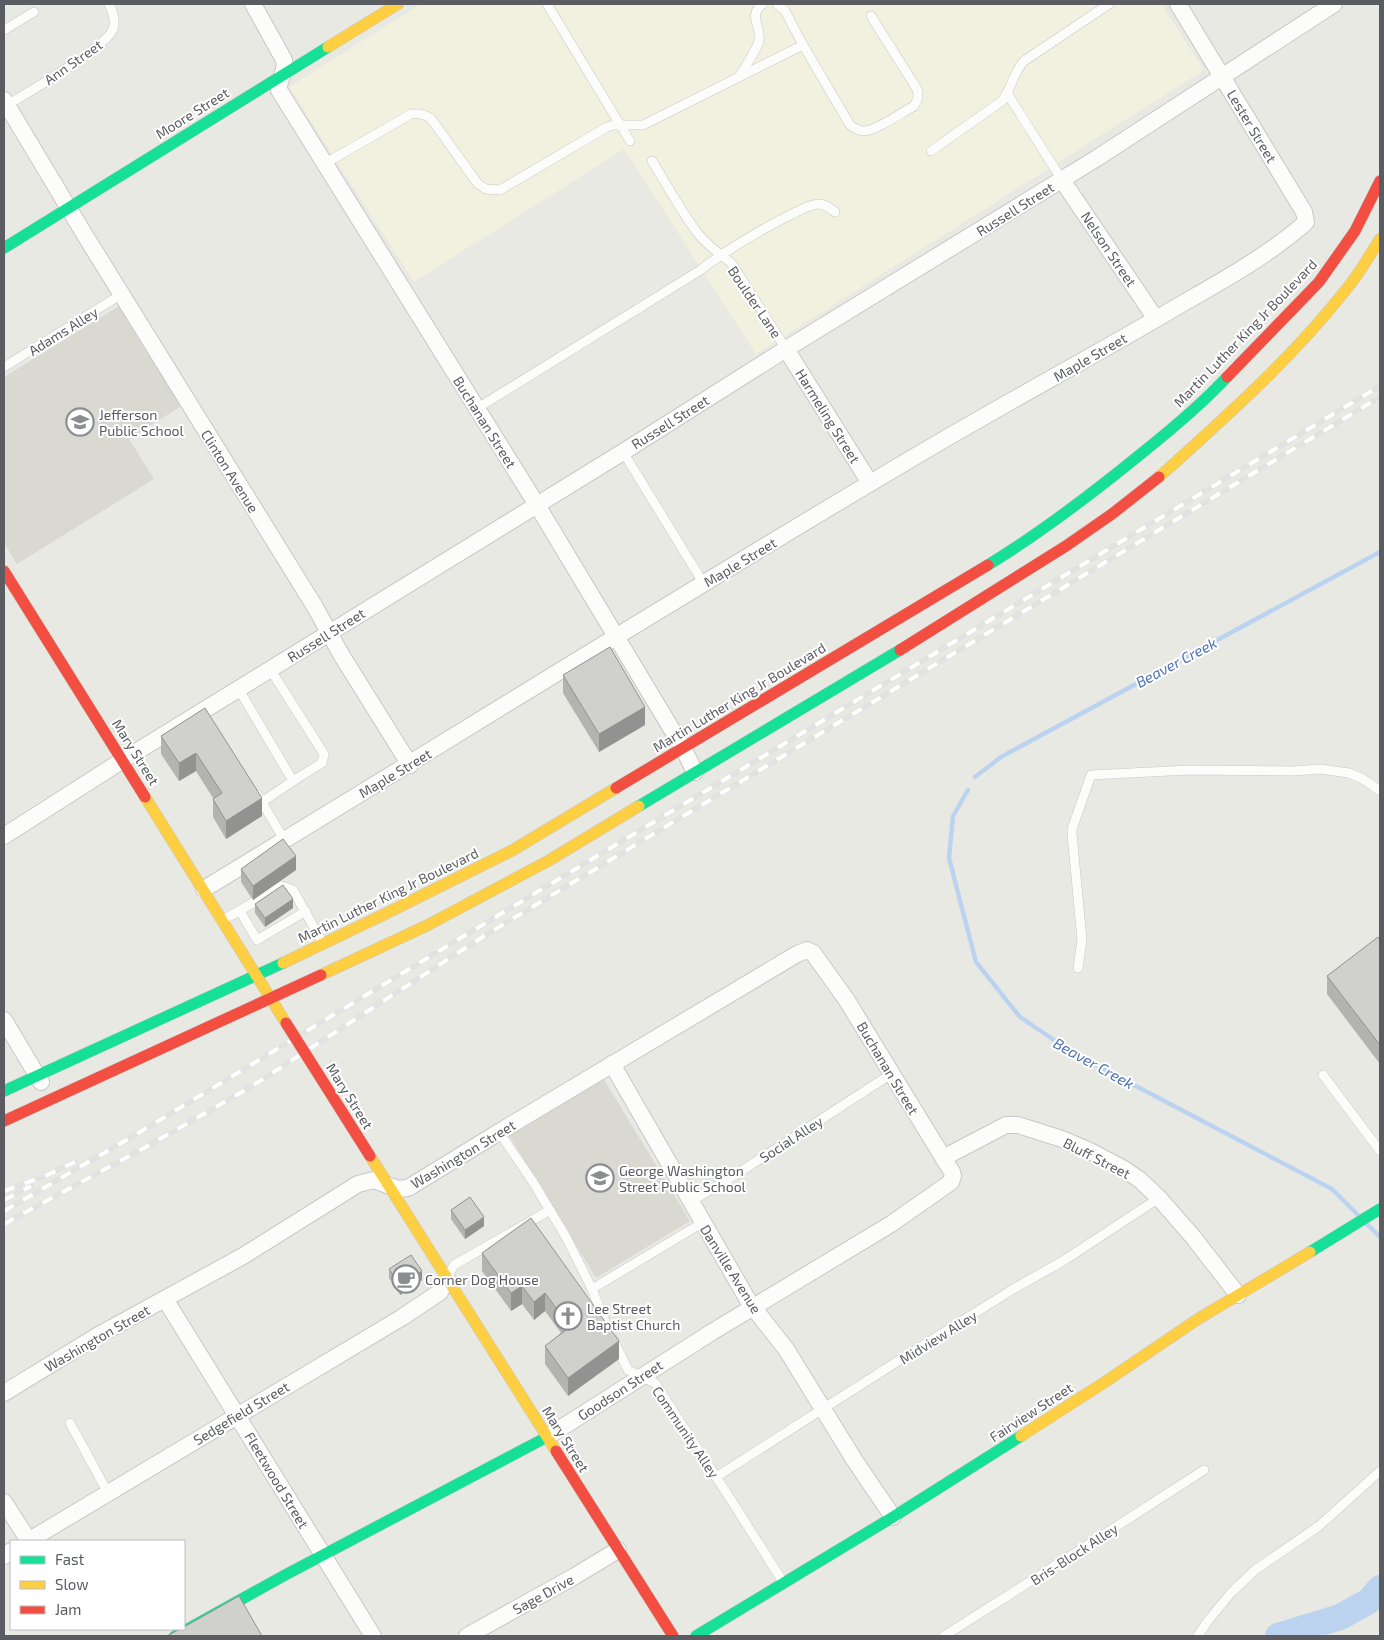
<svg xmlns="http://www.w3.org/2000/svg" width="1384" height="1640" font-family="'Exo 2',sans-serif">
<style>
.commercial{fill:#f2f0de}
.education{fill:#d9d9d2}
.lines{fill:none;stroke-linecap:round;stroke-linejoin:round}
.stream{stroke:#bcd3ef;stroke-width:4.5}
.river{stroke:#bcd3ef;stroke-width:26}
.lane-casing{stroke:#c7c7c6;stroke-width:10}
.street-casing{stroke:#c7c7c6;stroke-width:18}
.fast-casing{stroke:#c5c6c4;stroke-width:12}
.slow-casing{stroke:#c5c6c4;stroke-width:12}
.jam-casing{stroke:#c5c6c4;stroke-width:12}
.lane{stroke:#fcfcfb;stroke-width:9}
.street{stroke:#fcfcfb;stroke-width:16}
.fast{stroke:#16e098;stroke-width:11}
.slow{stroke:#ffcf43;stroke-width:11}
.jam{stroke:#f24e42;stroke-width:11}
.rail-casing{stroke:#e1e2e1;stroke-width:5.5}
.rail{stroke:#fff;stroke-width:4;stroke-dasharray:11;stroke-linecap:butt}
.jam-bridge-casing{stroke:#c5c6c4;stroke-width:12;stroke-linecap:butt}
.jam-bridge{stroke:#f24e42;stroke-width:11}
.wall{fill:#b3b3b0}
.shaded-wall{fill:#929290}
.building{fill:#d0d0cd;stroke:#929290}
.labels{text-anchor:middle;dominant-baseline:central;stroke-width:4;stroke-linejoin:round;paint-order:stroke}
.street-label{font-size:14px;fill:#5a5c61;stroke:#fff}
.poi-label{font-size:14px;fill:#5a5c61;stroke:#fff;text-anchor:start}
.water-label{font-size:15px;font-style:italic;fill:#4f72b4;stroke:#fff}
</style>
<rect width="100%" height="100%" fill="#e9e9e4"/>
<!-- commercial -->
<path class="commercial" d="M421 4H1161L1204 70 756 354 624 149 414 282 289 87Z"/>
<!-- education -->
<g class="education">
<path d="M121 305 183 405 129 439 154 479 17 564 4 543V377Z"/>
<path d="M603 1078 690 1221 596 1278 509 1135Z"/>
</g>
<g class="lines">
<!-- stream -->
<g class="stream">
<path d="M975 777 1001 757 1380 552"/>
<path d="M968 790 953 816 949 858 976 962 1020 1017 1073 1053 1332 1189 1358 1215"/>
<path d="M1367 1224 1380 1237"/>
</g>
<!-- river -->
<path class="river" d="M1278 1636 1340 1617 1369 1601 1380 1588"/>
<!-- lane casing -->
<g class="lane-casing">
<g id="lane">
<path d="M547 4 630 141"/>
<path d="M777 4 785 11 803 45 850 125C854 128 858 131 864 131 875 131 903 112 914 106 918 100 919 96 917 89L871 16"/>
<path d="M4 30 34 12"/>
<path d="M739 77C744 68 757 50 759 41 762 28 747 14 763 4"/>
<path d="M1007 93 1062 180"/>
<path d="M7 105C27 93 106 48 113 29 116 21 113 12 109 4"/>
<path d="M931 151 1002 101C1012 89 1012 74 1024 61L1109 4"/>
<path d="M652 161C668 186 682 214 700 236 710 248 721 254 732 264L786 349"/>
<path d="M324 164 411 114C419 113 426 114 432 120L478 184 486 189 500 190 607 127 614 125H643L803 45"/>
<path d="M4 367 122 294"/>
<path d="M476 409 699 271C728 249 760 230 792 214 800 210 809 205 818 204 825 204 830 208 835 212"/>
<path d="M623 452 704 584"/>
<path d="M238 688 293 781 322 763 324 754 270 669"/>
<path d="M257 794 285 841"/>
<path d="M262 802 293 781"/>
<path d="M240 911 257 940 306 911"/>
<path d="M223 920 282 886 293 890 322 942"/>
<path d="M1078 968 1082 940 1072 834V829L1091 775 1189 770 1294 771 1320 769 1349 773 1363 779 1380 791"/>
<path d="M1323 1075 1380 1151"/>
<path d="M499 1132 533 1182 566 1237 592 1289 608 1329 628 1370 655 1383 735 1506 783 1582"/>
<path d="M690 1202 737 1174 891 1074"/>
<path d="M448 1276 454 1265 550 1210"/>
<path d="M592 1289 702 1223"/>
<path d="M70 1423 108 1493"/>
<path d="M716 1477 906 1356 1015 1288 1063 1261 1159 1198"/>
<path d="M944 1636 1086 1546 1204 1470"/>
<path d="M1198 1636 1207 1622 1230 1594 1255 1570 1319 1526 1380 1471"/>
</g>
</g>
<!-- street casing -->
<g class="street-casing">
<g id="street">
<path d="M253 4 284 60C287 71 278 79 279 90L537 505 683 748 695 772"/>
<path d="M4 100 83 232 315 607 342 656 410 765"/>
<path d="M1062 180 1156 319"/>
<path d="M786 349 870 483"/>
<path d="M4 836 123 760 623 452 786 349 1097 158 1334 4"/>
<path d="M204 889C443 744 680 595 921 453 1002 405 1086 360 1168 312 1214 285 1262 260 1303 225L1306 222 1304 212 1178 4"/>
<path d="M4 1020 41 1082"/>
<path d="M612 1064 749 1302 786 1349 855 1461 893 1517"/>
<path d="M943 1158 1006 1125H1018L1062 1139 1090 1151 1124 1169 1140 1180 1159 1198 1193 1237 1238 1295"/>
<path d="M165 1299 373 1636"/>
<path d="M4 1393 97 1336 243 1256 358 1184 374 1180 398 1189 408 1188 499 1132 797 954 807 950 813 953 846 999 952 1172 953 1176 951 1182 891 1224 712 1332 547 1437"/>
<path d="M4 1502 29 1541"/>
<path d="M28 1541 401 1318 440 1292 447 1278"/>
<path d="M4 1556 11 1551"/>
<path d="M467 1636 575 1576 618 1550"/>
</g>
</g>
<!-- fast casing -->
<g class="fast-casing">
<g id="fast">
<path d="M4 248 328 47"/>
<path d="M988 565C1042 532 1093 493 1142 453 1172 429 1201 405 1227 377"/>
<path d="M639 806 900 650"/>
<path d="M4 1091 283 963"/>
<path d="M1310 1252 1380 1209"/>
<path d="M175 1636 287 1574 547 1437"/>
<path d="M696 1636 893 1517 1021 1436"/>
</g>
</g>
<!-- slow casing -->
<g class="slow-casing">
<g id="slow">
<path d="M328 47 398 4"/>
<path d="M1159 477C1228 415 1299 352 1355 278 1364 265 1372 252 1380 239"/>
<path d="M145 797 286 1023"/>
<path d="M283 963 387 913 513 850 616 788"/>
<path d="M321 975 426 926 548 861 639 806"/>
<path d="M370 1156 556 1451"/>
<path d="M1021 1436 1105 1382 1198 1319 1310 1252"/>
</g>
</g>
<!-- jam casing -->
<g class="jam-casing">
<g id="jam">
<path d="M1227 377 1319 282 1355 231 1380 181"/>
<path d="M4 571 145 797"/>
<path d="M900 650 1066 546 1112 514 1159 477"/>
<path d="M616 788 988 565"/>
<path d="M4 1121 321 975"/>
<path d="M556 1451 673 1636"/>
</g>
</g>
<!-- lane -->
<use href="#lane" class="lane"/>
<!-- street -->
<use href="#street" class="street"/>
<!-- fast -->
<use href="#fast" class="fast"/>
<!-- slow -->
<use href="#slow" class="slow"/>
<!-- jam -->
<use href="#jam" class="jam"/>
<!-- rail casing -->
<g class="rail-casing">
<g id="rail">
<path d="M4 1191 45 1176 75 1162"/>
<path d="M4 1200 31 1186"/>
<path d="M4 1211 135 1135 439 951 1380 386"/>
<path d="M4 1224 146 1147 249 1088 484 936 1380 397"/>
</g>
</g>
<!-- rail -->
<use href="#rail" class="rail"/>
<!-- jam-bridge casing -->
<g class="jam-bridge-casing">
<path id="jam-bridge" d="M286 1023 370 1156"/>
</g>
<!-- jam-bridge -->
<use href="#jam-bridge" class="jam-bridge"/>
</g>
<!-- wall -->
<g class="wall">
<path d="M563 675 645 725 599 752 563 693Z"/>
<path d="M205 708 262 816 226 839 213 817V798L196 771 179 781 161 754V736Z"/>
<path d="M241 869 296 870 253 900 241 882Z"/>
<path d="M255 904 293 908 265 927 255 913Z"/>
<path d="M1380 940V1064L1327 994V976Z"/>
<path d="M451 1210 484 1226 465 1239 451 1219Z"/>
<path d="M531 1218 619 1359 568 1396 545 1364V1346L561 1333 545 1311 534 1320 522 1304 511 1311 482 1271V1253Z"/>
<path d="M389 1269 422 1280 400 1295 389 1278Z"/>
</g>
<!-- shaded-wall -->
<g class="shaded-wall">
<path d="M645 707V725L599 752V734Z"/>
<path d="M196 753V771L179 781V763Z"/>
<path d="M262 798V816L226 839V821Z"/>
<path d="M296 856V870L253 900V886Z"/>
<path d="M293 899V908L265 927V918Z"/>
<path d="M484 1217V1226L465 1239V1230Z"/>
<path d="M422 1271V1280L400 1295V1285Z"/>
<path d="M522 1286V1304L511 1311V1293Z"/>
<path d="M545 1293V1311L534 1320V1302Z"/>
<path d="M619 1341V1359L568 1396V1378Z"/>
</g>
<!-- building -->
<g class="building">
<path d="M610 647 645 707 599 734 563 675Z"/>
<path d="M205 708 262 798 226 821 213 799 222 793 196 753 179 763 161 736Z"/>
<path d="M283 839 296 856 253 886 241 869Z"/>
<path d="M283 885 293 899 265 918 255 904Z"/>
<path d="M1378 937 1380 940V1045L1327 976Z"/>
<path d="M470 1197 484 1217 465 1230 451 1210Z"/>
<path d="M531 1218 619 1341 568 1378 545 1346 570 1327 545 1293 534 1302 522 1286 511 1293 482 1253Z"/>
<path d="M411 1255 422 1271 400 1285 389 1269Z"/>
<path d="M239 1596 262 1636H167L180 1629H184V1627Z"/>
</g>
<!-- icons -->
<defs>
<g id="school-ring" transform="scale(1.4375)"><circle r="9.5" fill="#fff" stroke="#8c8d8f" stroke-width="1.5"/><path d="M0-5L7-2L0 1L-7-2ZM-4 1L0 2.5L4 1V4Q0 6-4 4Z" fill="#8c8d8f"/></g>
<g id="cafe-ring" transform="scale(1.4375)"><circle r="9.5" fill="#fff" stroke="#8c8d8f" stroke-width="1.5"/><path d="M-5.5-4.5H6V0H3Q3 3.5 0 3.5H-2.5Q-5.5 3.5-5.5 0ZM3-3.2v2h1.7v-2ZM-6 4.5H4V6H-6Z" fill="#8c8d8f"/></g>
<g id="church-ring" transform="scale(1.4375)"><circle r="9.5" fill="#fff" stroke="#8c8d8f" stroke-width="1.5"/><path d="M-1.2-6h2.4v3.5h3.3v2.4h-3.3V6h-2.4V-.1h-3.3v-2.4h3.3Z" fill="#8c8d8f"/></g>
</defs>
<g fill-rule="evenodd">
<use href="#school-ring" x="80" y="422"/>
<use href="#school-ring" x="600" y="1178"/>
<use href="#cafe-ring" x="406" y="1279"/>
<use href="#church-ring" x="568" y="1316"/>
</g>
<g class="labels">
<!-- street labels -->
<g class="street-label">
<text transform="translate(73 62) rotate(-35)">Ann Street</text>
<text transform="translate(192 113) rotate(-32)">Moore Street</text>
<text transform="translate(1252 126) rotate(59)">Lester Street</text>
<text transform="translate(1015 209) rotate(-32)">Russell Street</text>
<text transform="translate(1109 249) rotate(56)">Nelson Street</text>
<text transform="translate(755 302) rotate(56)">Boulder Lane</text>
<text transform="translate(63 331) rotate(-32)">Adams Alley</text>
<text transform="translate(1245 333) rotate(-46)">Martin Luther King Jr Boulevard</text>
<text transform="translate(1090 357) rotate(-30)">Maple Street</text>
<text transform="translate(828 416) rotate(58)">Harmeling Street</text>
<text transform="translate(485 422) rotate(58)">Buchanan Street</text>
<text transform="translate(670 422) rotate(-32)">Russell Street</text>
<text transform="translate(230 471) rotate(58)">Clinton Avenue</text>
<text transform="translate(740 562) rotate(-31)">Maple Street</text>
<text transform="translate(326 635) rotate(-32)">Russell Street</text>
<text transform="translate(739 697) rotate(-31)">Martin Luther King Jr Boulevard</text>
<text transform="translate(136 752) rotate(58)">Mary Street</text>
<text transform="translate(395 773) rotate(-31)">Maple Street</text>
<text transform="translate(388 895) rotate(-26)">Martin Luther King Jr Boulevard</text>
<text transform="translate(888 1068) rotate(59)">Buchanan Street</text>
<text transform="translate(350 1096) rotate(58)">Mary Street</text>
<text transform="translate(791 1139) rotate(-33)">Social Alley</text>
<text transform="translate(463 1154) rotate(-31)">Washington Street</text>
<text transform="translate(1097 1158) rotate(27)">Bluff Street</text>
<text transform="translate(731 1269) rotate(58)">Danville Avenue</text>
<text transform="translate(938 1337) rotate(-32)">Midview Alley</text>
<text transform="translate(97 1338) rotate(-30)">Washington Street</text>
<text transform="translate(620 1390) rotate(-33)">Goodson Street</text>
<text transform="translate(1031 1412) rotate(-33)">Fairview Street</text>
<text transform="translate(241 1413) rotate(-31)">Sedgefield Street</text>
<text transform="translate(686 1432) rotate(56)">Community Alley</text>
<text transform="translate(566 1439) rotate(58)">Mary Street</text>
<text transform="translate(277 1480) rotate(59)">Fleetwood Street</text>
<text transform="translate(1074 1554) rotate(-33)">Bris-Block Alley</text>
<text transform="translate(543 1594) rotate(-29)">Sage Drive</text>
</g>
<!-- poi labels -->
<g class="poi-label">
<text x="99" y="414">Jefferson<tspan x="99" dy="16">Public School</tspan></text>
<text x="619" y="1170">George Washington<tspan x="619" dy="16">Street Public School</tspan></text>
<text x="425" y="1279">Corner Dog House</text>
<text x="587" y="1308">Lee Street<tspan x="587" dy="16">Baptist Church</tspan></text>
</g>
<!-- water labels -->
<g class="water-label">
<text transform="translate(1176 662) rotate(-28)">Beaver Creek</text>
<text transform="translate(1094 1063) rotate(29)">Beaver Creek</text>
</g>
</g>
<!-- border -->
<rect width="1384" height="1640" fill="none" stroke="#5a5c61" stroke-width="10"/>
<!-- legend -->
<rect x="10" y="1540" width="175" height="90" fill="#ffffff" stroke="#bdbec0"/>
<rect x="20" y="1556" width="25" height="8" fill="#16e098" stroke="#bdbec0"/>
<text x="55" y="1565" font-size="15" fill="#5a5c61">Fast</text>
<rect x="20" y="1581" width="25" height="8" fill="#ffcf43" stroke="#bdbec0"/>
<text x="55" y="1590" font-size="15" fill="#5a5c61">Slow</text>
<rect x="20" y="1606" width="25" height="8" fill="#f24e42" stroke="#bdbec0"/>
<text x="55" y="1615" font-size="15" fill="#5a5c61">Jam</text>
</svg>
